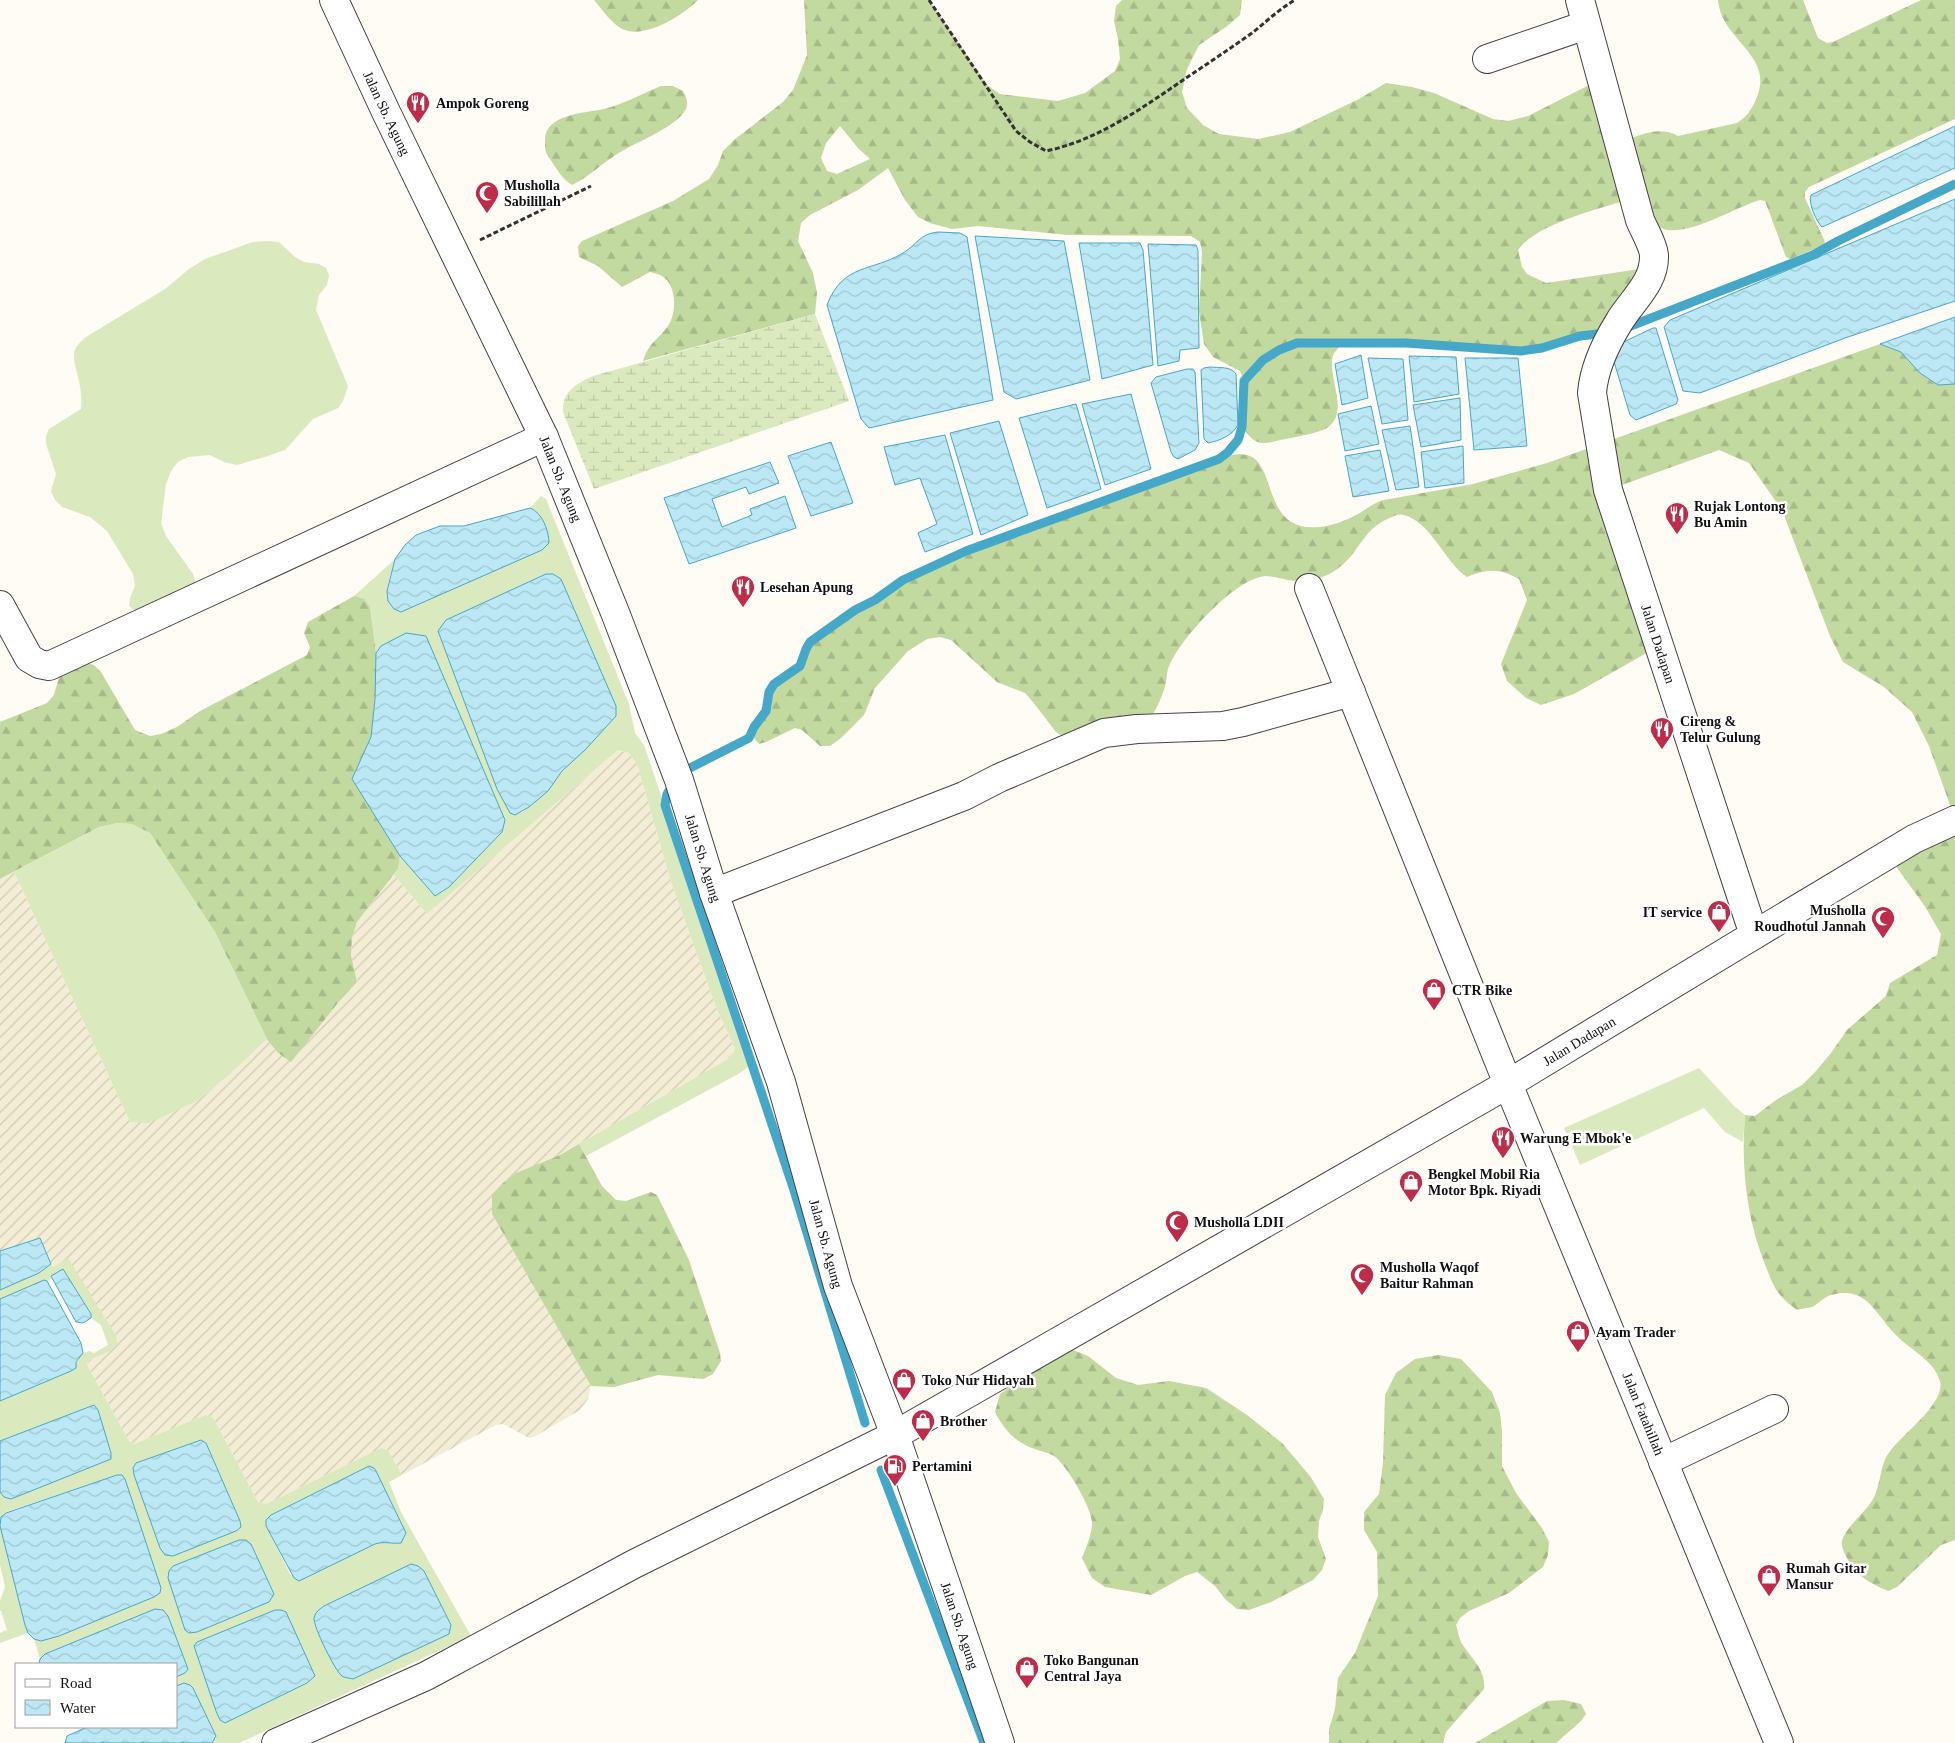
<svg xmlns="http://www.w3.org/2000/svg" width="1955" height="1743" font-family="'Times New Roman',serif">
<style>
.farmland{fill:url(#farmland-furrows)}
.grass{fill:#dbe9bf;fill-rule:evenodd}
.forest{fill:url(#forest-firs);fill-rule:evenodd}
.wetland{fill:url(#wetland-marsh)}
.water{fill:url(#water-waves);stroke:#45a8c8}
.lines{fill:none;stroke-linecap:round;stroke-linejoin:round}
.stream{stroke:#45a8c8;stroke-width:9}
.minor-casing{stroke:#444;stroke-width:30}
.tertiary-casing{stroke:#444;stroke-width:30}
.path{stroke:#333;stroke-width:3;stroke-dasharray:5 2.5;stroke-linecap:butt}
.minor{stroke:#fff;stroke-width:28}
.tertiary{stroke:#fff;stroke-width:28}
.labels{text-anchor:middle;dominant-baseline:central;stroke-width:5;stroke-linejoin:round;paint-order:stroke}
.poi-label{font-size:14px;font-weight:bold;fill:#111;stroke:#fff;text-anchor:start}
.street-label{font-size:14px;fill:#111;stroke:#fff}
</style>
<defs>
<pattern id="farmland-furrows" width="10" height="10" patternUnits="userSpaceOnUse" patternTransform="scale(1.25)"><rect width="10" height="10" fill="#f4edd5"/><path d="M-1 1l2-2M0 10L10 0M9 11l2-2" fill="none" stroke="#d0cab6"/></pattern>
<pattern id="forest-firs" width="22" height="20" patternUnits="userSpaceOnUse" patternTransform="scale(1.25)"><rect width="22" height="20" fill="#c2d99f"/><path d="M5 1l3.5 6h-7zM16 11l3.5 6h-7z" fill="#a6b988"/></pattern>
<pattern id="wetland-marsh" width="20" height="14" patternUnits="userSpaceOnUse" patternTransform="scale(1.25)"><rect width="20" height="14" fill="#dbe9bf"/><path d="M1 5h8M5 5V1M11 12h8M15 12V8" fill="none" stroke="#bbc7a3"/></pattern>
<pattern id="water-waves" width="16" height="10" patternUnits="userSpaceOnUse" patternTransform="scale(1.25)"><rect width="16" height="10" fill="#bbe8f4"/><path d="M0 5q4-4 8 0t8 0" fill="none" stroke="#a0c6d0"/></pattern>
</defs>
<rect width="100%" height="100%" fill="#fffbf5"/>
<!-- farmland -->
<path class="farmland" d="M618 750 629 753 637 764 671 882 716 1007 735 1049 730 1058 560 1155 539 1163 492 1214 591 1386 588 1399 580 1410 534 1437 529 1438 503 1424 496 1425 402 1475 388 1450 381 1448 266 1504 258 1502 213 1417 205 1415 134 1444 129 1441 87 1365 89 1360 108 1352 116 1335 68 1259 53 1267 40 1238 0 1251V879L14 872 130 1122 197 1101 229 1075 267 1039 277 1052 337 1004 357 982 351 955 352 938 357 922 394 875 427 914Z"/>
<!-- grass -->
<g class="grass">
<path d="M267 241 279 242 295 257 304 262 319 264 326 268 329 275 327 285 319 295 316 310 348 386 343 401 338 408 313 419 285 450 268 456 237 465 224 462 210 455 188 457 178 462 171 471 166 484 161 523 166 536 193 574 195 581 194 587 135 611 129 606 130 598 135 586 133 574 107 531 90 517 62 507 55 500 51 491 56 474 46 444V436L49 429 81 409C82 399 81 391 79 381 75 361 67 352 86 337L165 289 189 269 205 259 253 242Z"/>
<path d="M541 496 546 499 629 704 635 733 644 745 752 1064 740 1073 586 1156 579 1144 730 1058 735 1049 716 1007 671 882 637 764 629 753 618 750 427 914 394 875 398 869 400 856 435 896 449 887 502 832 505 820 426 637 406 633 381 646 376 653 370 607 354 596 395 559C390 578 378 602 401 612L428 600 535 510 530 508ZM438 631 616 716 562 771 548 791 521 813Z"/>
<path d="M118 823 133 824 150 833 215 932 267 1039 229 1075 197 1101 149 1123 130 1122 14 872 99 827Z"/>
<path d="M1699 1068 1734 1106 1745 1115 1743 1142 1725 1132 1704 1108 1580 1165 1564 1128Z"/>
<path d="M68 1258 116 1335 117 1344 108 1352 89 1360 87 1365 129 1441 134 1444 205 1415 213 1417 258 1502 266 1504 381 1448 388 1450 402 1475 389 1482 401 1512 471 1636 239 1743H212L214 1741 184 1683 176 1686V1677L185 1673 188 1669 168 1616 163 1610 155 1609 46 1654 40 1659 34 1639 41 1641 59 1636 154 1597 161 1588 125 1479 122 1475H117L6 1512 0 1519V1492L4 1497 11 1499 111 1459V1453L98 1410 94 1405 0 1441V1401L71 1371 83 1353 89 1351 94 1353 108 1345 101 1325 91 1318 89 1310 63 1269 51 1276 52 1278 47 1281 44 1280 0 1299V1290L39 1273 51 1264 53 1267ZM201 1440 206 1443 240 1521 241 1527 236 1531 173 1556 133 1468 136 1463ZM266 1526 400 1543C391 1544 384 1541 375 1544L299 1581 290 1574ZM239 1540H246L251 1544 274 1594 269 1602 197 1632 189 1633 169 1571 173 1566Z"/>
<path d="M0 1526 28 1633 0 1643V1633L7 1630 1 1611H0V1601L5 1587 0 1565Z"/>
</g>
<!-- forest -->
<g class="forest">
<path d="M594 0H698C683 15 647 38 625 30 613 26 602 9 594 0Z"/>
<path d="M804 0H929L987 85 1000 94 1058 101 1085 93 1115 71 1120 59 1118 39 1114 21 1116 6 1122 0H1242L1240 15 1226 27 1199 45 1187 69 1182 92 1187 108 1203 125 1219 134 1258 139 1290 132 1359 99 1386 83 1412 87 1434 93 1493 119 1508 121 1528 116 1601 79 1619 143C1638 136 1658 125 1678 136L1737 123C1746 117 1752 110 1756 99 1776 55 1721 41 1718 0H1803L1818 38 1827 43 1833 42 1921 0H1955V119L1809 187 1805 192V198L1825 242 1822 246 1790 259 1786 257 1765 201 1760 200C1735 207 1682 241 1659 227 1649 220 1641 207 1634 198 1602 208 1537 223 1518 250L1522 267 1527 274 1546 283 1653 267 1602 334 1580 336 1542 348 1521 351 1406 343H1344C1338 348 1332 353 1332 361 1330 383 1350 415 1325 429 1315 434 1289 438 1276 441 1257 446 1254 442 1242 427L1244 381 1240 371 1213 357 1204 344 1199 311 1202 252 1200 242 1191 236 1068 235 978 226 952 229 930 223 918 217 905 200 888 168 858 190 810 215 801 223 798 241 813 273 817 293 815 314 643 361C649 342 657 341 668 326 677 313 677 285 662 276 659 274 654 273 650 272L622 287 598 266 579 257 578 246 582 241 673 201 709 179 718 165 723 151 734 140 783 102 793 90 807 55ZM840 126 858 148 870 159 837 174 827 171 821 158 826 143Z"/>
<path d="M661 86H673L683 91C686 97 689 102 686 109 677 127 634 143 617 154 601 164 589 177 572 185 562 179 557 169 550 159 545 153 545 149 545 141 544 114 585 113 604 109 623 104 642 94 661 86Z"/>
<path d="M1880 344 1901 352 1920 373 1937 385 1955 384V1540L1941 1545 1897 1587 1888 1591C1868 1582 1855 1575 1846 1556 1843 1550 1840 1544 1843 1538 1850 1523 1865 1513 1873 1499 1882 1483 1879 1464 1891 1450 1903 1434 1946 1403 1940 1381 1934 1360 1910 1350 1896 1335 1875 1314 1867 1285 1831 1295 1824 1297 1818 1304 1812 1307 1807 1308 1801 1309 1797 1310 1792 1306 1786 1302 1782 1297 1774 1289 1770 1277 1766 1267 1746 1218 1741 1167 1745 1115L1755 1116 1776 1100 1802 1085 1816 1071 1831 1053 1847 1030 1886 996 1890 983 1937 955 1941 934 1924 905 1895 865 1955 819 1929 746 1912 712 1884 687 1843 662 1830 636 1782 510 1749 463 1719 450 1608 490 1659 646 1574 694 1541 705 1526 698 1507 681 1501 664 1527 600 1519 579C1498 568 1488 569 1467 577 1445 563 1430 520 1403 515 1399 514 1396 515 1392 517 1363 528 1361 550 1341 566 1326 579 1307 583 1288 580 1280 579 1273 576 1265 576 1235 579 1183 636 1170 664 1167 669 1167 676 1166 682 1163 695 1158 706 1151 717L1068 740 1056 732 1033 702 1025 693 997 682 951 640 940 637 927 639 908 651 875 688 864 715 841 738 830 746H820L802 730 795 728 766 742 759 744 754 738 752 732 754 727 766 711 769 692 774 684 800 666 806 649 810 642 855 610 875 600 903 580 966 551 1206 463C1219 459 1233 452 1247 455 1278 463 1261 532 1318 527 1328 527 1345 521 1354 516 1365 511 1372 503 1384 500L1473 484 1547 463Z"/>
<path d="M354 596 364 599 370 607 376 653V685L371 737 352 779 400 856 398 869 357 922 352 938 351 955 357 982 337 1004 291 1062 277 1052 267 1039 215 932 150 833 132 824 118 823 99 827 0 879V722L47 703 54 695 59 677 70 667 81 661 94 665 101 672 135 730 150 736 161 734 177 727 200 711 307 655 310 647 304 633 308 622Z"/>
<path d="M579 1144 602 1186 616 1200 626 1201 651 1192 657 1195 689 1260 720 1353 721 1361 713 1374 703 1379 658 1375 614 1387 591 1386 492 1214V1195L503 1183 516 1173 560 1155Z"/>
<path d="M1073 1350 1088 1356 1116 1378 1138 1385 1169 1381 1206 1388 1247 1415 1282 1443 1310 1476 1324 1499 1323 1510 1319 1521 1318 1537 1326 1559 1322 1570 1313 1580 1271 1602 1249 1610 1237 1609 1225 1599 1215 1586 1197 1572 1185 1576 1151 1595 1105 1587 1092 1578 1082 1558C1086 1548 1091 1536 1092 1525 1094 1511 1066 1464 1054 1456 1048 1452 1039 1451 1032 1448 1015 1442 1003 1428 995 1412L1000 1394 1053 1355Z"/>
<path d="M1439 1355 1461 1359 1492 1392 1500 1413 1502 1431V1466L1516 1493 1542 1528 1549 1542 1548 1555 1543 1567 1509 1593 1469 1611 1460 1618 1456 1625C1458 1631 1459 1639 1462 1644 1472 1659 1486 1670 1484 1689L1446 1732 1443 1743H1329V1729L1335 1709 1338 1678 1355 1653 1378 1596 1377 1552 1364 1530V1512L1379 1494 1383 1463 1385 1395 1396 1373 1415 1359Z"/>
<path d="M1564 1700 1581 1704 1586 1714 1581 1721 1556 1743H1475L1547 1701Z"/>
</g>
<!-- wetland -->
<path class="wetland" d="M815 314 849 401 594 489 563 412C562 390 577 384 593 376Z"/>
<!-- water -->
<g class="water">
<path d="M1955 126V168L1822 227C1816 221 1808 203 1811 195Z"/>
<path d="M1955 199V301L1845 338 1700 393 1683 391 1664 327 1670 320Z"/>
<path d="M938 232 960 233 967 237 993 400 869 428 861 419 827 305C843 263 872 272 903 253 918 244 919 234 938 232Z"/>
<path d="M975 236 1064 241 1090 380 1016 399 1004 392Z"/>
<path d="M1079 243H1140L1143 250 1153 365 1102 379Z"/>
<path d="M1148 244 1196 245 1198 250 1199 348 1180 350 1179 361 1158 366Z"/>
<path d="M1955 317V384L1938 385 1920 373 1901 352 1880 344Z"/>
<path d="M1653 328H1656L1678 400 1676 404 1636 420 1630 415 1612 355 1615 346Z"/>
<path d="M1361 355 1368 398 1342 405 1335 364Z"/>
<path d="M1409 356 1456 357 1459 394 1414 402Z"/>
<path d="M1368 358 1403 359 1408 420 1382 424Z"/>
<path d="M1465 358H1518L1527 446 1474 450Z"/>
<path d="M1210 367C1219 368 1231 366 1236 374L1238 424C1234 435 1219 441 1208 443L1204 439 1201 370 1204 368Z"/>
<path d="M1187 369H1193L1195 372 1199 443 1195 450 1178 459 1174 457 1171 452 1151 383 1156 377Z"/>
<path d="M1131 394 1151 469 1105 485 1082 404Z"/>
<path d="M1460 398 1461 440 1421 447 1413 405Z"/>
<path d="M1076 404 1101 489 1047 508 1019 418Z"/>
<path d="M1371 406 1379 444 1345 451 1338 414Z"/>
<path d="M999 421 1028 515 981 535 950 433Z"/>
<path d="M1410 426 1419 487 1396 490 1382 430Z"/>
<path d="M945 435 973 534 925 552 918 533 937 524 920 478 895 485 884 447Z"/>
<path d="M831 442 853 503 811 516 788 456Z"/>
<path d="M1463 446 1464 483 1425 488 1421 452Z"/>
<path d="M1380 450 1389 491 1353 497 1345 456Z"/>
<path d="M770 462 779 483 749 494 746 487 712 499 722 527 752 515 750 509 785 496 796 528 689 564 664 498Z"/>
<path d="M530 508C542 512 549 531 549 543L542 550 401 612 394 609 388 601 387 591 395 559 405 545 416 535 440 526H464Z"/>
<path d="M546 574H553L561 579 616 706V716L585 750 562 771 548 791 529 807 515 815 510 813 497 789 438 631 446 620Z"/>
<path d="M406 633 426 636 505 820 502 832 449 887 435 896 400 856 352 779 371 737 375 699 376 653 381 646Z"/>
<path d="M40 1238 51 1264 39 1273 0 1290V1251Z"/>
<path d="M63 1269 91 1314V1318L83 1323 76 1322 51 1276Z"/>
<path d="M44 1280 47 1281 81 1343 83 1353 76 1362V1368L71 1371 0 1401V1299Z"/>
<path d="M94 1405 98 1410 111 1453V1459L11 1499 4 1497 0 1492V1441Z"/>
<path d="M201 1440 206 1443 240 1521 241 1527 236 1531 173 1556 165 1555 160 1548 134 1475 133 1468 136 1463Z"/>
<path d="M369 1466 374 1468 376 1471 406 1533 401 1543C391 1544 384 1541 375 1544L299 1581 294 1578 266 1526V1520L271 1515Z"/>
<path d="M117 1475H122L125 1479 161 1588 160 1593 154 1597 59 1636 41 1641 34 1639 28 1633 25 1625 0 1526 1 1517 6 1513Z"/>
<path d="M239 1540H246L251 1544 274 1594 269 1602 197 1632 189 1633 185 1630 168 1578 169 1571 173 1566Z"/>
<path d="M411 1564 418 1566 424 1571 451 1625 449 1634 353 1679C350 1678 345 1678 342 1676 335 1671 313 1626 314 1618 315 1612 320 1609 324 1606Z"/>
<path d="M155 1609 163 1610 168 1616 188 1669 185 1673 176 1677V1664H39L40 1659 45 1654Z"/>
<path d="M275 1610H281L286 1612 315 1676 307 1683 225 1723 220 1720 216 1711 194 1646 197 1642Z"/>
<path d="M184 1683 190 1685 193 1688 216 1736 212 1743H65L67 1736 87 1727H176V1686Z"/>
</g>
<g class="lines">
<!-- stream -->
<g class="stream">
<path d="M1623 329 1813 255 1838 241 1955 184"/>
<path d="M688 769 749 738 754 727 766 711 769 692 774 684 800 666 806 649 810 642 855 610 875 600 903 580 966 551 1219 459 1228 452 1238 440 1242 427 1244 381 1263 360 1279 350 1297 343H1406L1521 351 1542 348 1580 336 1606 333"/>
<path d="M673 784 667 794 665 805 793 1187 865 1423"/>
<path d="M881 1470 984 1743"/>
</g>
<!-- minor casing -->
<g class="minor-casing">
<g id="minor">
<path d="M1487 59 1586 25"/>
<path id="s1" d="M1309 588 1508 1084 1779 1743"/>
<path d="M0 605 29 658 39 664 49 666 544 437"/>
<path d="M714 893 964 796 999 778 1104 733 1137 729 1223 726 1243 722 1351 692"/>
<path d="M1754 935 1914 839 1955 820"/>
<path d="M1663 1462 1774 1409"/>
<path id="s2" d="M276 1743 426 1676 634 1564 895 1435 1508 1084 1754 935 1608 490 1592 393C1594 367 1606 343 1619 322 1632 300 1655 283 1654 255 1653 244 1644 230 1640 220L1580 0"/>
</g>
</g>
<!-- tertiary casing -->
<g class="tertiary-casing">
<g id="tertiary">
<path id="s3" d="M334 0 386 112 544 437 616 615 679 780 714 893 781 1082 838 1286 895 1435 1000 1743"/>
</g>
</g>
<!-- path -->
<g class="path">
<path d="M929 0 1016 131 1030 142 1046 151C1099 140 1145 106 1189 76 1210 62 1231 48 1252 33 1266 22 1279 9 1295 0"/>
<path d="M480 240 591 186"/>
</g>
<!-- minor -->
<use href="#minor" class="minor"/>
<!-- tertiary -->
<use href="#tertiary" class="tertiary"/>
</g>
<!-- icons -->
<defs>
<g id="restaurant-pin" transform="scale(1.25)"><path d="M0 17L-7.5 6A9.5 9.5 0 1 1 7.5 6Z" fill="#bd2d49" stroke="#fff"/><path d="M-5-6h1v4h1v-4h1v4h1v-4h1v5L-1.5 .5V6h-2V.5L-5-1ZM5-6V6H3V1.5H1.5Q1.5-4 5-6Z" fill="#fff"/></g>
<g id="mosque-pin" transform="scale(1.25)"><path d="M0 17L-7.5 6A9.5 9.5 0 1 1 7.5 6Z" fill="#bd2d49" stroke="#fff"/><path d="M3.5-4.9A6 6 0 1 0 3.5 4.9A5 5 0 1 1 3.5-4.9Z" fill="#fff"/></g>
<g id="shop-pin" transform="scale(1.25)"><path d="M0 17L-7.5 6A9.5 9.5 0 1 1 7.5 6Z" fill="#bd2d49" stroke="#fff"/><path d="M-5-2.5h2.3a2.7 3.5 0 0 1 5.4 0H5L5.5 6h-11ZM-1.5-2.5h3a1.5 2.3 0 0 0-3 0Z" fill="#fff"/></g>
<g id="fuel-pin" transform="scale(1.25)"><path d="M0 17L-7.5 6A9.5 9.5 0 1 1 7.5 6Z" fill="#bd2d49" stroke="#fff"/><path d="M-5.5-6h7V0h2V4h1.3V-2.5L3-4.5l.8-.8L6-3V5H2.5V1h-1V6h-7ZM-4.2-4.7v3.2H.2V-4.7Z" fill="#fff"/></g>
</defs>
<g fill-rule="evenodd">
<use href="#restaurant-pin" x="418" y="103"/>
<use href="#mosque-pin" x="487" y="193"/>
<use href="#restaurant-pin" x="1677" y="514"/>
<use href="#restaurant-pin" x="743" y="587"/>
<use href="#restaurant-pin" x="1662" y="729"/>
<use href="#shop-pin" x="1719" y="912"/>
<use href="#mosque-pin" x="1883" y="918"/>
<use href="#shop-pin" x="1434" y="990"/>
<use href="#restaurant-pin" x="1503" y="1138"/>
<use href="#shop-pin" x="1411" y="1182"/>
<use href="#mosque-pin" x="1177" y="1222"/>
<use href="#mosque-pin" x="1362" y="1275"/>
<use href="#shop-pin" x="1578" y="1332"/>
<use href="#shop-pin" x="904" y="1380"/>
<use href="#shop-pin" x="923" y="1421"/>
<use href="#fuel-pin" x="895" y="1466"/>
<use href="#shop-pin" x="1769" y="1576"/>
<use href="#shop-pin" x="1027" y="1668"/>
</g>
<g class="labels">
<!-- poi labels -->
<g class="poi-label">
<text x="436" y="103">Ampok Goreng</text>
<text x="504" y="185">Musholla<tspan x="504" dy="16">Sabilillah</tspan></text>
<text x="1694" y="506">Rujak Lontong<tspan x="1694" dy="16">Bu Amin</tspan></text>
<text x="760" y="587">Lesehan Apung</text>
<text x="1680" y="721">Cireng &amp;<tspan x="1680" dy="16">Telur Gulung</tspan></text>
<text x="1866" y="910" text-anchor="end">Musholla<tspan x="1866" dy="16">Roudhotul Jannah</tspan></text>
<text x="1702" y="912" text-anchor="end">IT service</text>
<text x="1452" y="990">CTR Bike</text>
<text x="1520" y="1138">Warung E Mbok'e</text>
<text x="1428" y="1174">Bengkel Mobil Ria<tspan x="1428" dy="16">Motor Bpk. Riyadi</tspan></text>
<text x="1194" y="1222">Musholla LDII</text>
<text x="1380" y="1267">Musholla Waqof<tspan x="1380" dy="16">Baitur Rahman</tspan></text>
<text x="1596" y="1332">Ayam Trader</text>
<text x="922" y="1380">Toko Nur Hidayah</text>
<text x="940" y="1421">Brother</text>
<text x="912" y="1466">Pertamini</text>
<text x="1786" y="1568">Rumah Gitar<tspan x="1786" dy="16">Mansur</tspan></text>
<text x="1044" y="1660">Toko Bangunan<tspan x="1044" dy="16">Central Jaya</tspan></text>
</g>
<!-- street labels -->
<g class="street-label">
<text stroke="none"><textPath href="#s3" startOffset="125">Jalan Sb. Agung</textPath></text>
<text stroke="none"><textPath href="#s3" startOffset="530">Jalan Sb. Agung</textPath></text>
<text transform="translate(1658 644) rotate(72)">Jalan Dadapan</text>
<text stroke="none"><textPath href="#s3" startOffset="935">Jalan Sb. Agung</textPath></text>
<text stroke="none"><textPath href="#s2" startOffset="1481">Jalan Dadapan</textPath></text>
<text stroke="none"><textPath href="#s3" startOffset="1340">Jalan Sb. Agung</textPath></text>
<text stroke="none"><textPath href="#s1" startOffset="891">Jalan Fatahillah</textPath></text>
<text stroke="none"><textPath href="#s3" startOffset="1745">Jalan Sb. Agung</textPath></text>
</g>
</g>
<!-- legend -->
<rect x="15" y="1663" width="162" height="65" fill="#ffffff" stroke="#a0a0a0"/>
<rect x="25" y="1679" width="25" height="8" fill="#ffffff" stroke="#a0a0a0"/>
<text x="60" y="1688" font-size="15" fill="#111111">Road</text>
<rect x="25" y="1700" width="25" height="15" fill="url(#water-waves)" stroke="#a0a0a0"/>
<text x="60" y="1713" font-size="15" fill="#111111">Water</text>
</svg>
